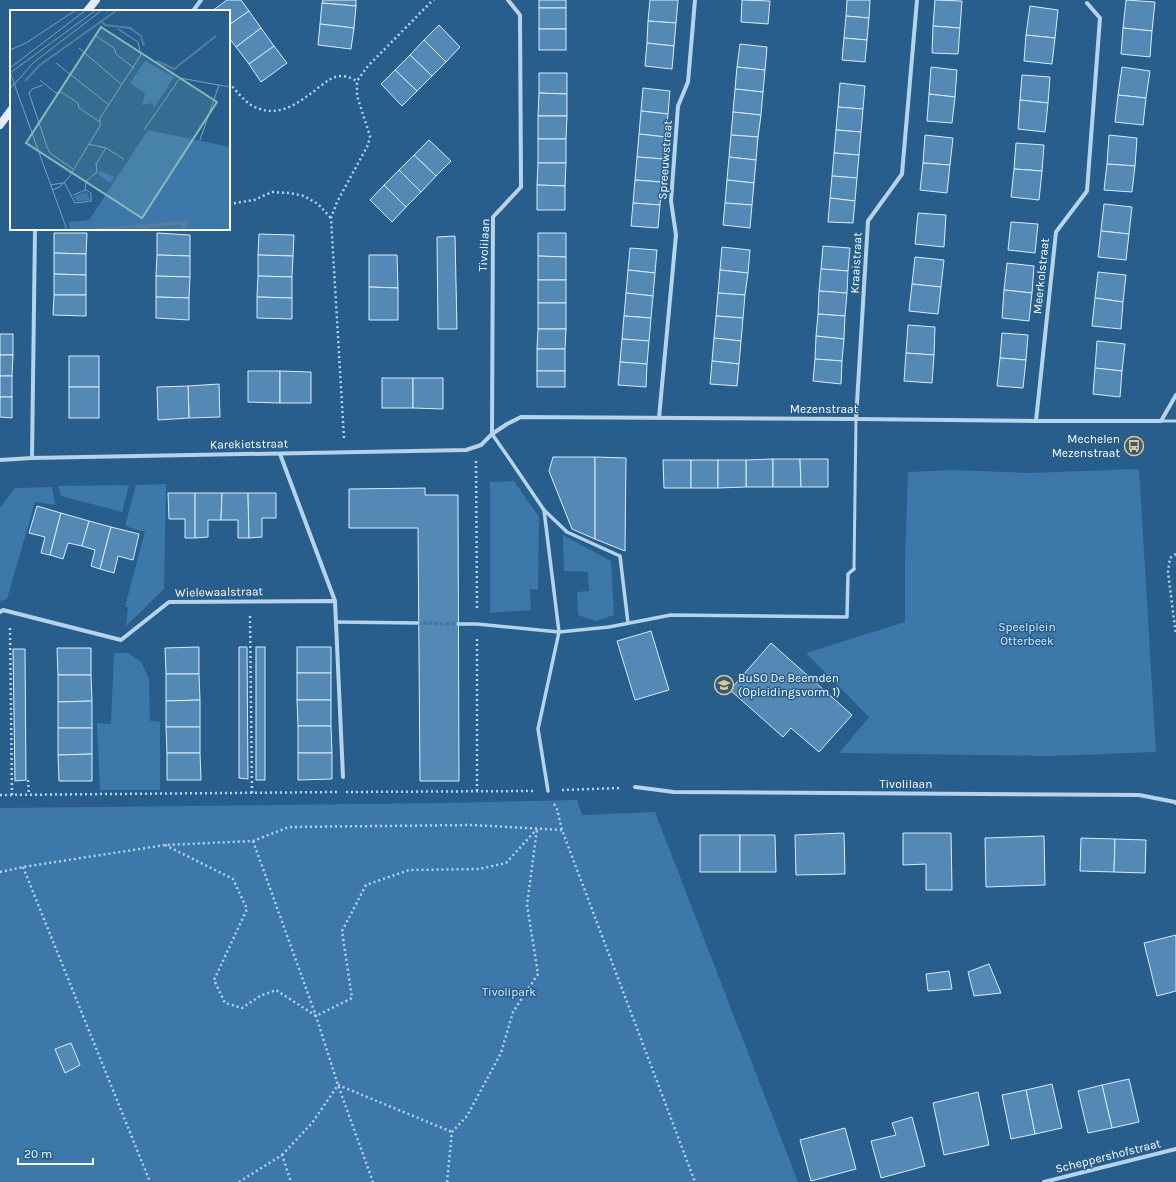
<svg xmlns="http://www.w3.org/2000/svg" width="1176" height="1182" font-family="Karla,sans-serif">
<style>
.green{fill:#3c78a9}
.building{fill:#5489b5;stroke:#dbebf8}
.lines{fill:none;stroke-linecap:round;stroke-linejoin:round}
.pedestrian-tunnel{stroke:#47769d;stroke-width:3.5;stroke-dasharray:3.5 2;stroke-linecap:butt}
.path{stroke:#b6d3ea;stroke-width:2.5;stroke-dasharray:2 3;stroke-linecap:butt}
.service{stroke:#b6d3ea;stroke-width:3}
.pedestrian{stroke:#b6d3ea;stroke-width:3.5}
.minor{stroke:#b6d3ea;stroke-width:4}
.secondary{stroke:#e1eef9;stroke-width:8}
.labels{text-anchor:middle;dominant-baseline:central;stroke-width:3;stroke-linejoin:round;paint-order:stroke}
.street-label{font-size:12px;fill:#fff;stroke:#275e8c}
.poi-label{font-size:12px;fill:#fff;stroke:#275e8c;text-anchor:end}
.park-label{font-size:12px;fill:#dbebf8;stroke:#275e8c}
.inset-river{fill:none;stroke:#587e9d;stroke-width:2}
.inset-road{fill:none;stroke:#7d9eba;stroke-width:1}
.view{fill:#87bab6;fill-opacity:0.15;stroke:#87bab6;stroke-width:2}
.inset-edge{fill:none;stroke:#fff;stroke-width:2}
</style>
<rect width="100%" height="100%" fill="#275e8c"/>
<!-- green -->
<g class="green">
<path d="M1139 469 1156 752 1051 756 839 753 869 717 806 653 905 622V559L908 472 954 470 1029 473Z"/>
<path d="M514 481 539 517 538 590 530 589 531 610 490 613V482Z"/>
<path d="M166 484 164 589 126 626 128 607H125L145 532 125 526 136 485Z"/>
<path d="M129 485 122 512 61 496 58 486Z"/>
<path d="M52 487 55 505 35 502 7 599 0 601V508L15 488Z"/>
<path d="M563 535 611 561 614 615 596 621 578 615 577 592 589 591 588 572 564 571Z"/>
<path d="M114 653H128L141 662 149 679 150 721 160 722V790H100L97 723 111 724Z"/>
<path d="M577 800 582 815 655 812 798 1182H0V808L446 803Z"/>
</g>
<!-- building -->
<g class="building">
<path d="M227 0H241L249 11 229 25V11H212Z"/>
<path d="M323 0H356V6L322 3Z"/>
<rect x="539" y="0" width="27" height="8"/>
<path d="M650 0H678L676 23 648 21Z"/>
<path d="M742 0 770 1 768 24 741 22Z"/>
<path d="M847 0H870L869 18 846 16Z"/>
<path d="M935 0 962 1 960 28 933 26Z"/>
<path d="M1126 0 1155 2 1152 31 1123 28Z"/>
<path d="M322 3 356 6 354 28 320 24Z"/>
<path d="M1030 6 1058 10 1055 38 1026 35Z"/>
<rect x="539" y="8" width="27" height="21"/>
<path d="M249 11 261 28 236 47 229 38V25Z"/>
<path d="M846 16 869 18 867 40 844 38Z"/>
<path d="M648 21 676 23 674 46 647 43Z"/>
<path d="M320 24 354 28 351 49 318 45Z"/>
<path d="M439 25 460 47 446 62 424 40Z"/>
<path d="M933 26 960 28 958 54 932 53Z"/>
<path d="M261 28 274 46 249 64 236 47Z"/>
<path d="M1123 28 1152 31 1150 57 1121 54Z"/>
<rect x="539" y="29" width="27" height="21"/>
<path d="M1026 35 1055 38 1052 64 1024 61Z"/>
<path d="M844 38 867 40 865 62 842 60Z"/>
<path d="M424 40 446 62 432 76 410 55Z"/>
<path d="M647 43 674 46 672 69 645 66Z"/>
<path d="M740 44 767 47 765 70 737 67Z"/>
<path d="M274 46 287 63 261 82 249 64Z"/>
<path d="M410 55 432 76 417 91 395 70Z"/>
<path d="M737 67 765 70 763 92 735 89Z"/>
<path d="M931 67 957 70 955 97 929 94Z"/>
<path d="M1122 67 1150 71 1146 98 1118 95Z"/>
<path d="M395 70 417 91 402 106 381 84Z"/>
<path d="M539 73H567V94L539 93Z"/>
<path d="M1022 75 1050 77 1048 103 1020 100Z"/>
<path d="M840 83 865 86 863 109 838 107Z"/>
<path d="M643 88 670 91 668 114 641 111Z"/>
<path d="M735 89 763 92 761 115 733 112Z"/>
<path d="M539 93 567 94V116H538Z"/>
<path d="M929 94 955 97 952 123 927 121Z"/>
<path d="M1118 95 1146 98 1143 125 1115 122Z"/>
<path d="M1020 100 1048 103 1045 132 1018 129Z"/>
<path d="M838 107 863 109 861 132 836 130Z"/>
<path d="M641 111 668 114 666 137 639 134Z"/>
<path d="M733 112 761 115 758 137 731 135Z"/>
<path d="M538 116H567L566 139H538Z"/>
<path d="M836 130 861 132 859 155 834 153Z"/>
<path d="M639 134 666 137 664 159 637 157Z"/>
<path d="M731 135 758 137 756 160 729 157Z"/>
<path d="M925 135 953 138 950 165 923 163Z"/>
<path d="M1109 135 1137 138 1135 166 1107 164Z"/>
<rect x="538" y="139" width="28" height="24"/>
<path d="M429 140 451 161 436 176 414 155Z"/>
<path d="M1016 143 1044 145 1042 171 1014 169Z"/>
<path d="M834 153 859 155 857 178 832 176Z"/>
<path d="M414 155 436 176 421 192 399 170Z"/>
<path d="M637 157 664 159 662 182 635 180Z"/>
<path d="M729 157 756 160 754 183 727 180Z"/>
<path d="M538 163H566L565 186 537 185Z"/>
<path d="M923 163 950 165 947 193 920 190Z"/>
<path d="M1107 164 1135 166 1132 192 1104 190Z"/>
<path d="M1014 169 1042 171 1039 200 1011 197Z"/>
<path d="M399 170 421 192 406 207 384 185Z"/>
<path d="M832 176 857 178 855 201 830 198Z"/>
<path d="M635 180 662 182 660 205 633 203Z"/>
<path d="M727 180 754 183 752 205 725 203Z"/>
<path d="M384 185 406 207 392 222 370 200Z"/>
<path d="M537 185 565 186V210H537Z"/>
<path d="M830 198 855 201 853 223 828 222Z"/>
<path d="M633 203 660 205 658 228 631 226Z"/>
<path d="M725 203 752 205 750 228 723 225Z"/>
<path d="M1104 204 1132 207 1129 234 1101 231Z"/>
<path d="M918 213 946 215 944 247 915 244Z"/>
<path d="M1011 222 1038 224 1035 253 1008 250Z"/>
<path d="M1101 231 1129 234 1126 260 1098 257Z"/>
<path d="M54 233H87L86 254 54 253Z"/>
<path d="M157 233 190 235V256L157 255Z"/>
<path d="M538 233H566V257L538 256Z"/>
<path d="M259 234 294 235 293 256 258 255Z"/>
<path d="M455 236 457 329H438L437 237Z"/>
<path d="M823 246 850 248 848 271 821 269Z"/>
<path d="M722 247 750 250 748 273 720 270Z"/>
<path d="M630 248 657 250 655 273 628 270Z"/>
<path d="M54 253 86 254V275L54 274Z"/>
<path d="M157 255 190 256V277L156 276Z"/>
<path d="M258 255 293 256 292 277 258 276Z"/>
<path d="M369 255H397L398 288 369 287Z"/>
<path d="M538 256 566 257V280H538Z"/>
<path d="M915 257 944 260 941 287 912 284Z"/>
<path d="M1007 263 1034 266 1032 293 1004 290Z"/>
<path d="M821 269 848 271 847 293 819 291Z"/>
<path d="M628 270 655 273 653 296 626 293Z"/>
<path d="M720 270 748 273 745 295 718 293Z"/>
<path d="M1098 272 1126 275 1123 302 1095 298Z"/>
<path d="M54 274 86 275V295H54Z"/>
<path d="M156 276 190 277 189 298 156 297Z"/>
<path d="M258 276 292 277V298L257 297Z"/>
<rect x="538" y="280" width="28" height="23"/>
<path d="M912 284 941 287 938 314 909 311Z"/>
<path d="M369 287 398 288V320H369Z"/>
<path d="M1004 290 1032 293 1029 321 1002 318Z"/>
<path d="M819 291 847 293 845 316 818 314Z"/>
<path d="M626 293 653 296 651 318 624 316Z"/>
<path d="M718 293 745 295 743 318 716 316Z"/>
<path d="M54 295H86V316L53 315Z"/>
<path d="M156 297 189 298V320L156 318Z"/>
<path d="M257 297 292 298V319L257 318Z"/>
<path d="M1095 298 1123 302 1121 329 1092 326Z"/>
<rect x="538" y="303" width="28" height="26"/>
<path d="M818 314 845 316 844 339 816 336Z"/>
<path d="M624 316 651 318 649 341 622 339Z"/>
<path d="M716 316 743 318 741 341 714 338Z"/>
<path d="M908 325 935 327 934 355 906 353Z"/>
<path d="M538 329H566L565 349H537Z"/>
<path d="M1002 333 1028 335 1026 360 1000 358Z"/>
<rect x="0" y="334" width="13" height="21"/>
<path d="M816 336 844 339 842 361 815 359Z"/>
<path d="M714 338 741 341 739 364 712 361Z"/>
<path d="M622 339 649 341 647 364 620 362Z"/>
<path d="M1097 341 1125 344 1122 371 1095 368Z"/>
<rect x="537" y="349" width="28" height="22"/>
<path d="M906 353 934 355 932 383 904 381Z"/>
<path d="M0 355H13L12 376H0Z"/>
<rect x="69" y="356" width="30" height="31"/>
<path d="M1000 358 1026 360 1023 388 997 386Z"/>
<path d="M815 359 842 361 841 384 813 381Z"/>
<path d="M712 361 739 364 737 386 710 384Z"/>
<path d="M620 362 647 364 646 387 618 385Z"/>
<path d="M1095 368 1122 371 1120 397 1093 394Z"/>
<path d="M248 371H280V403L248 402Z"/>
<path d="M280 371 311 372V403H280Z"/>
<rect x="537" y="371" width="28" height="16"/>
<rect x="0" y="376" width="12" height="21"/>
<rect x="382" y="378" width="31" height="30"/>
<path d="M413 378H443V409L413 408Z"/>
<path d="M219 384 220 417 189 418 188 386Z"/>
<path d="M188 386 189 418 158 420 157 387Z"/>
<rect x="69" y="387" width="30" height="31"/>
<path d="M0 397H12V418L0 417Z"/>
<path d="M553 457H595V539L572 529 549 471Z"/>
<path d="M595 457 626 458 625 551 595 539Z"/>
<path d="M773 459V487H746V460Z"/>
<path d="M773 459H800L801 487H773Z"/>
<path d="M800 459H828V487H801Z"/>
<path d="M663 460H691V488H664Z"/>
<rect x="691" y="460" width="27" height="28"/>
<path d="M718 460H746V487L718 488Z"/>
<path d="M425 488V495H458L459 781H420L418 528H349V489Z"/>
<path d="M168 493H195V538H185V519H169Z"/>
<path d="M195 493H222L221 520H208V537L195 538Z"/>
<path d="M222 493H248L249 538H238V520H221Z"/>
<path d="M248 493H276V518H262V537L249 538Z"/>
<path d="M37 506 61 513 50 555 41 553 45 537 29 533Z"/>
<path d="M61 513 89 521 82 546 68 543 63 559 50 555Z"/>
<path d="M89 521 111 527 100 569 91 566 95 550 82 546Z"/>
<path d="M111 527 139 534 133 560 118 556 114 573 100 569Z"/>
<path d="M651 631 669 690 635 700 617 641Z"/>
<path d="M771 643 852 715 819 752 791 728 783 737 730 690Z"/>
<path d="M199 647V674H166L165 648Z"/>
<path d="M239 647H247L248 779 239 778Z"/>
<rect x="256" y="647" width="9" height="133"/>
<rect x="297" y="647" width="34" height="26"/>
<path d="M57 648H91V675H58Z"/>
<path d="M13 649H25L26 780 15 781Z"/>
<rect x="297" y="673" width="34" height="27"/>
<path d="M166 674H199L200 700 166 701Z"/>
<path d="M58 675H91L92 701 58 702Z"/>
<path d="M200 700V727H166V701Z"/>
<path d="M297 700H331V726H298Z"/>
<path d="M92 701V728H58V702Z"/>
<path d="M298 726H331L332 753H298Z"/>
<path d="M166 727H200V753H167Z"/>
<path d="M58 728H92V754L58 755Z"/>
<path d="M167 753H200L201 780H167Z"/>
<path d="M298 753H332V779L298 780Z"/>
<path d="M92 754V781H59L58 755Z"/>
<path d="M844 833 845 874 796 875 795 835Z"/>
<path d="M903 833H951L952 890H926V864L903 865Z"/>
<rect x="700" y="835" width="40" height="37"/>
<path d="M740 835H775L776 872H740Z"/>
<path d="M1044 836 1045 885 986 887 985 838Z"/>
<path d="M1081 838 1115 839 1114 872 1080 871Z"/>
<path d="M1115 839 1146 840 1145 873 1114 872Z"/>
<path d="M1176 935V991L1157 996 1144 943Z"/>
<path d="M989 964 1001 993 974 996 968 972Z"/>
<path d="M949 971 952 989 928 991 926 974Z"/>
<path d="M71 1043 80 1065 65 1073 55 1049Z"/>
<path d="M1129 1079 1139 1122 1112 1128 1102 1085Z"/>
<path d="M1052 1084 1062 1128 1035 1134 1026 1090Z"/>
<path d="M1102 1085 1112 1128 1088 1133 1078 1091Z"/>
<path d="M1026 1090 1035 1134 1011 1139 1002 1095Z"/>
<path d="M978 1092 989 1145 944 1155 933 1103Z"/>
<path d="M912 1117 925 1166 881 1178 871 1141 896 1135 892 1123Z"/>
<path d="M845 1128 856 1169 811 1181 800 1140Z"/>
</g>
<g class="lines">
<!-- pedestrian-tunnel -->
<path class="pedestrian-tunnel" d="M418 623 458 624"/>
<!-- path -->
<g class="path">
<path d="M229 83C236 90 243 100 251 105 277 120 297 104 318 88 326 82 332 76 342 76 347 76 353 79 357 81"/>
<path d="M229 204 254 200 272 192 290 193 304 196 318 204 331 218"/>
<path d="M344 438 331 218 337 202 368 145 370 136 357 96V81L368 66 430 3 434 0"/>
<path d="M476 461 477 610"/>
<path d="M1176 554 1170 558 1168 572 1176 635"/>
<path d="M250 616 252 793"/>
<path d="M10 628 12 795"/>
<path d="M28 780 29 795"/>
<path d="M562 790 621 788"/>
<path d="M477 791V639"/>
<path d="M346 792 533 791"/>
<path d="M0 795 339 792"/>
<path d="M554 804 557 809 562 830 695 1182"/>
<path d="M253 841 316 1016 338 1085 373 1182"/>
<path d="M165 845 233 879 247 909 214 980 225 1003 242 1008 260 996 276 990 316 1016 352 998 342 931 366 885 409 870 479 869 506 863 537 829"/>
<path d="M23 867 150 1182"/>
<path d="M0 872 23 867 165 845 253 841 289 827 473 825 562 830"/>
<path d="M282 1155 312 1123 338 1085 452 1132"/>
<path d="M239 1182 282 1155 291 1182"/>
<path d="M447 1182 452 1132 467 1116 501 1053 513 1012 538 974 527 905 537 829"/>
</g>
<!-- service -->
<g class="service">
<path d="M1161 421H1176"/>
<path d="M854 569 856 419"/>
</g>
<!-- pedestrian -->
<g class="pedestrian">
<path d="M492 434 506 454 544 510 559 632 538 729 548 791"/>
<path d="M544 510 567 532 620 556 628 623"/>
<path d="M336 622 418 623"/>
<path d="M458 624H477L559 632 609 627 671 615 847 617 848 574 854 569"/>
</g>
<!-- minor -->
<g class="minor">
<path d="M193 11 201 0"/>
<path d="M659 418 676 235 671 201 678 106 688 82 695 0"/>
<path d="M856 419 868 221 902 174 917 0"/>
<path d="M1036 421 1056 232 1087 191 1100 18 1087 3"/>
<path d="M492 434 493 217 521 187 520 15 508 0"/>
<path d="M280 454 335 601"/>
<path d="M32 458 35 229"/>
<path d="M0 460 32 458 466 450 481 445 492 434 507 424 521 417 856 419 1036 421H1161L1176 395"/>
<path d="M0 612 3 610 121 640 169 602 335 601 343 777"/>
<path d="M635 787 674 792 1139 795 1175 802 1176 803"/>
<path d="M1044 1182 1176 1149"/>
</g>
<!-- secondary -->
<g class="secondary">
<path d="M87 11 96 0"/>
<path d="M0 125 11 110"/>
</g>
</g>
<!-- icons -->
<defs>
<g id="bus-ring" transform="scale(1)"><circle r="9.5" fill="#275e8c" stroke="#f2c37c" stroke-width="1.5"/><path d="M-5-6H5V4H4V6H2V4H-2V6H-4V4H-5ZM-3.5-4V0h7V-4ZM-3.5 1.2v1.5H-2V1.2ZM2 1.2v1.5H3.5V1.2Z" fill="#f2c37c"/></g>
<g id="school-ring" transform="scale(1)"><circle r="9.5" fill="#275e8c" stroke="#f2c37c" stroke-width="1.5"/><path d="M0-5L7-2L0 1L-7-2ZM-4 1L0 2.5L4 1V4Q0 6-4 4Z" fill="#f2c37c"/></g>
</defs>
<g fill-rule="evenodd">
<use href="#bus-ring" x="1134" y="446"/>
<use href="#school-ring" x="724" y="685"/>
</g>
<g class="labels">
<!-- street labels -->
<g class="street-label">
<text transform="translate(665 160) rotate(-86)">Spreeuwstraat</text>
<text transform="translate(484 245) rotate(-87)">Tivolilaan</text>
<text transform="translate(856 263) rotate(-87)">Kraaistraat</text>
<text transform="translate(1041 276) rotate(-84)">Meerkolstraat</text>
<text x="824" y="409">Mezenstraat</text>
<text transform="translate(249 444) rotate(-1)">Karekietstraat</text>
<text transform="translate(219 592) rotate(-1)">Wielewaalstraat</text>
<text x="906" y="784">Tivolilaan</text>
<text transform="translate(1108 1156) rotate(-14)">Scheppershofstraat</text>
</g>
<!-- poi labels -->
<g class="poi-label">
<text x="1120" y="439">Mechelen<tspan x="1120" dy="14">Mezenstraat</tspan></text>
<text x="738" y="678" text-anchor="start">BuSO De Beemden<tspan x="738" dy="14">(Opleidingsvorm 1)</tspan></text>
</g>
<!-- park labels -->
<g class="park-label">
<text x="1027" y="627">Speelplein<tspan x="1027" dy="14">Otterbeek</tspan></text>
<text x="509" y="992">Tivolipark</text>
</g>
</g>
<!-- overview -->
<g transform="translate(10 10)">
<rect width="220" height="220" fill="#275e8c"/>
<path d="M135 51 164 67 144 98 142 93 132 95 135 83 120 73ZM138 120 220 137V220H61L58 212 79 210ZM90 161 104 167 100 173 87 163ZM77 182 80 190 66 191 64 186Z" fill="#3c78a9"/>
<path d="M172 211H176L177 220H172L171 215 139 217V220H134L135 217 69 220Z" fill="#587e9d"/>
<path class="inset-river" d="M91 11 95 15 120 18 131 26 134 36M147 51 164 59 206 26M15 71 30 55 107 0"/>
<path class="inset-road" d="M86 26 104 38 106 44 124 58M69 38 112 75M0 40 16 33 66 0M46 53 99 95M0 58 76 0M0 62 57 220M0 63 86 0M30 70 46 83 51 82 68 93 69 98 90 112M33 75 22 79 19 83 37 137 40 143 63 159M0 79 23 53 92 0M134 120 170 68 220 77M190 130 209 75M78 134 96 138M54 172 65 193 81 191V183L76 180 63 185M40 175 53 173M42 180 50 177 59 167 90 116V108L131 45 128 32 108 19M75 181 76 171 87 162 86 154 96 138 114 149"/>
<path class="view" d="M91 17 207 92 132 208 16 133Z"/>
<rect width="220" height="220" class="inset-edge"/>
</g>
<!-- scale -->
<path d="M18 1158v6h75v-6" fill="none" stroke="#ffffff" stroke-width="2"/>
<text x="24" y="1158" font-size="12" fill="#ffffff" stroke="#275e8c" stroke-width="3" paint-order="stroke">20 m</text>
</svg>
